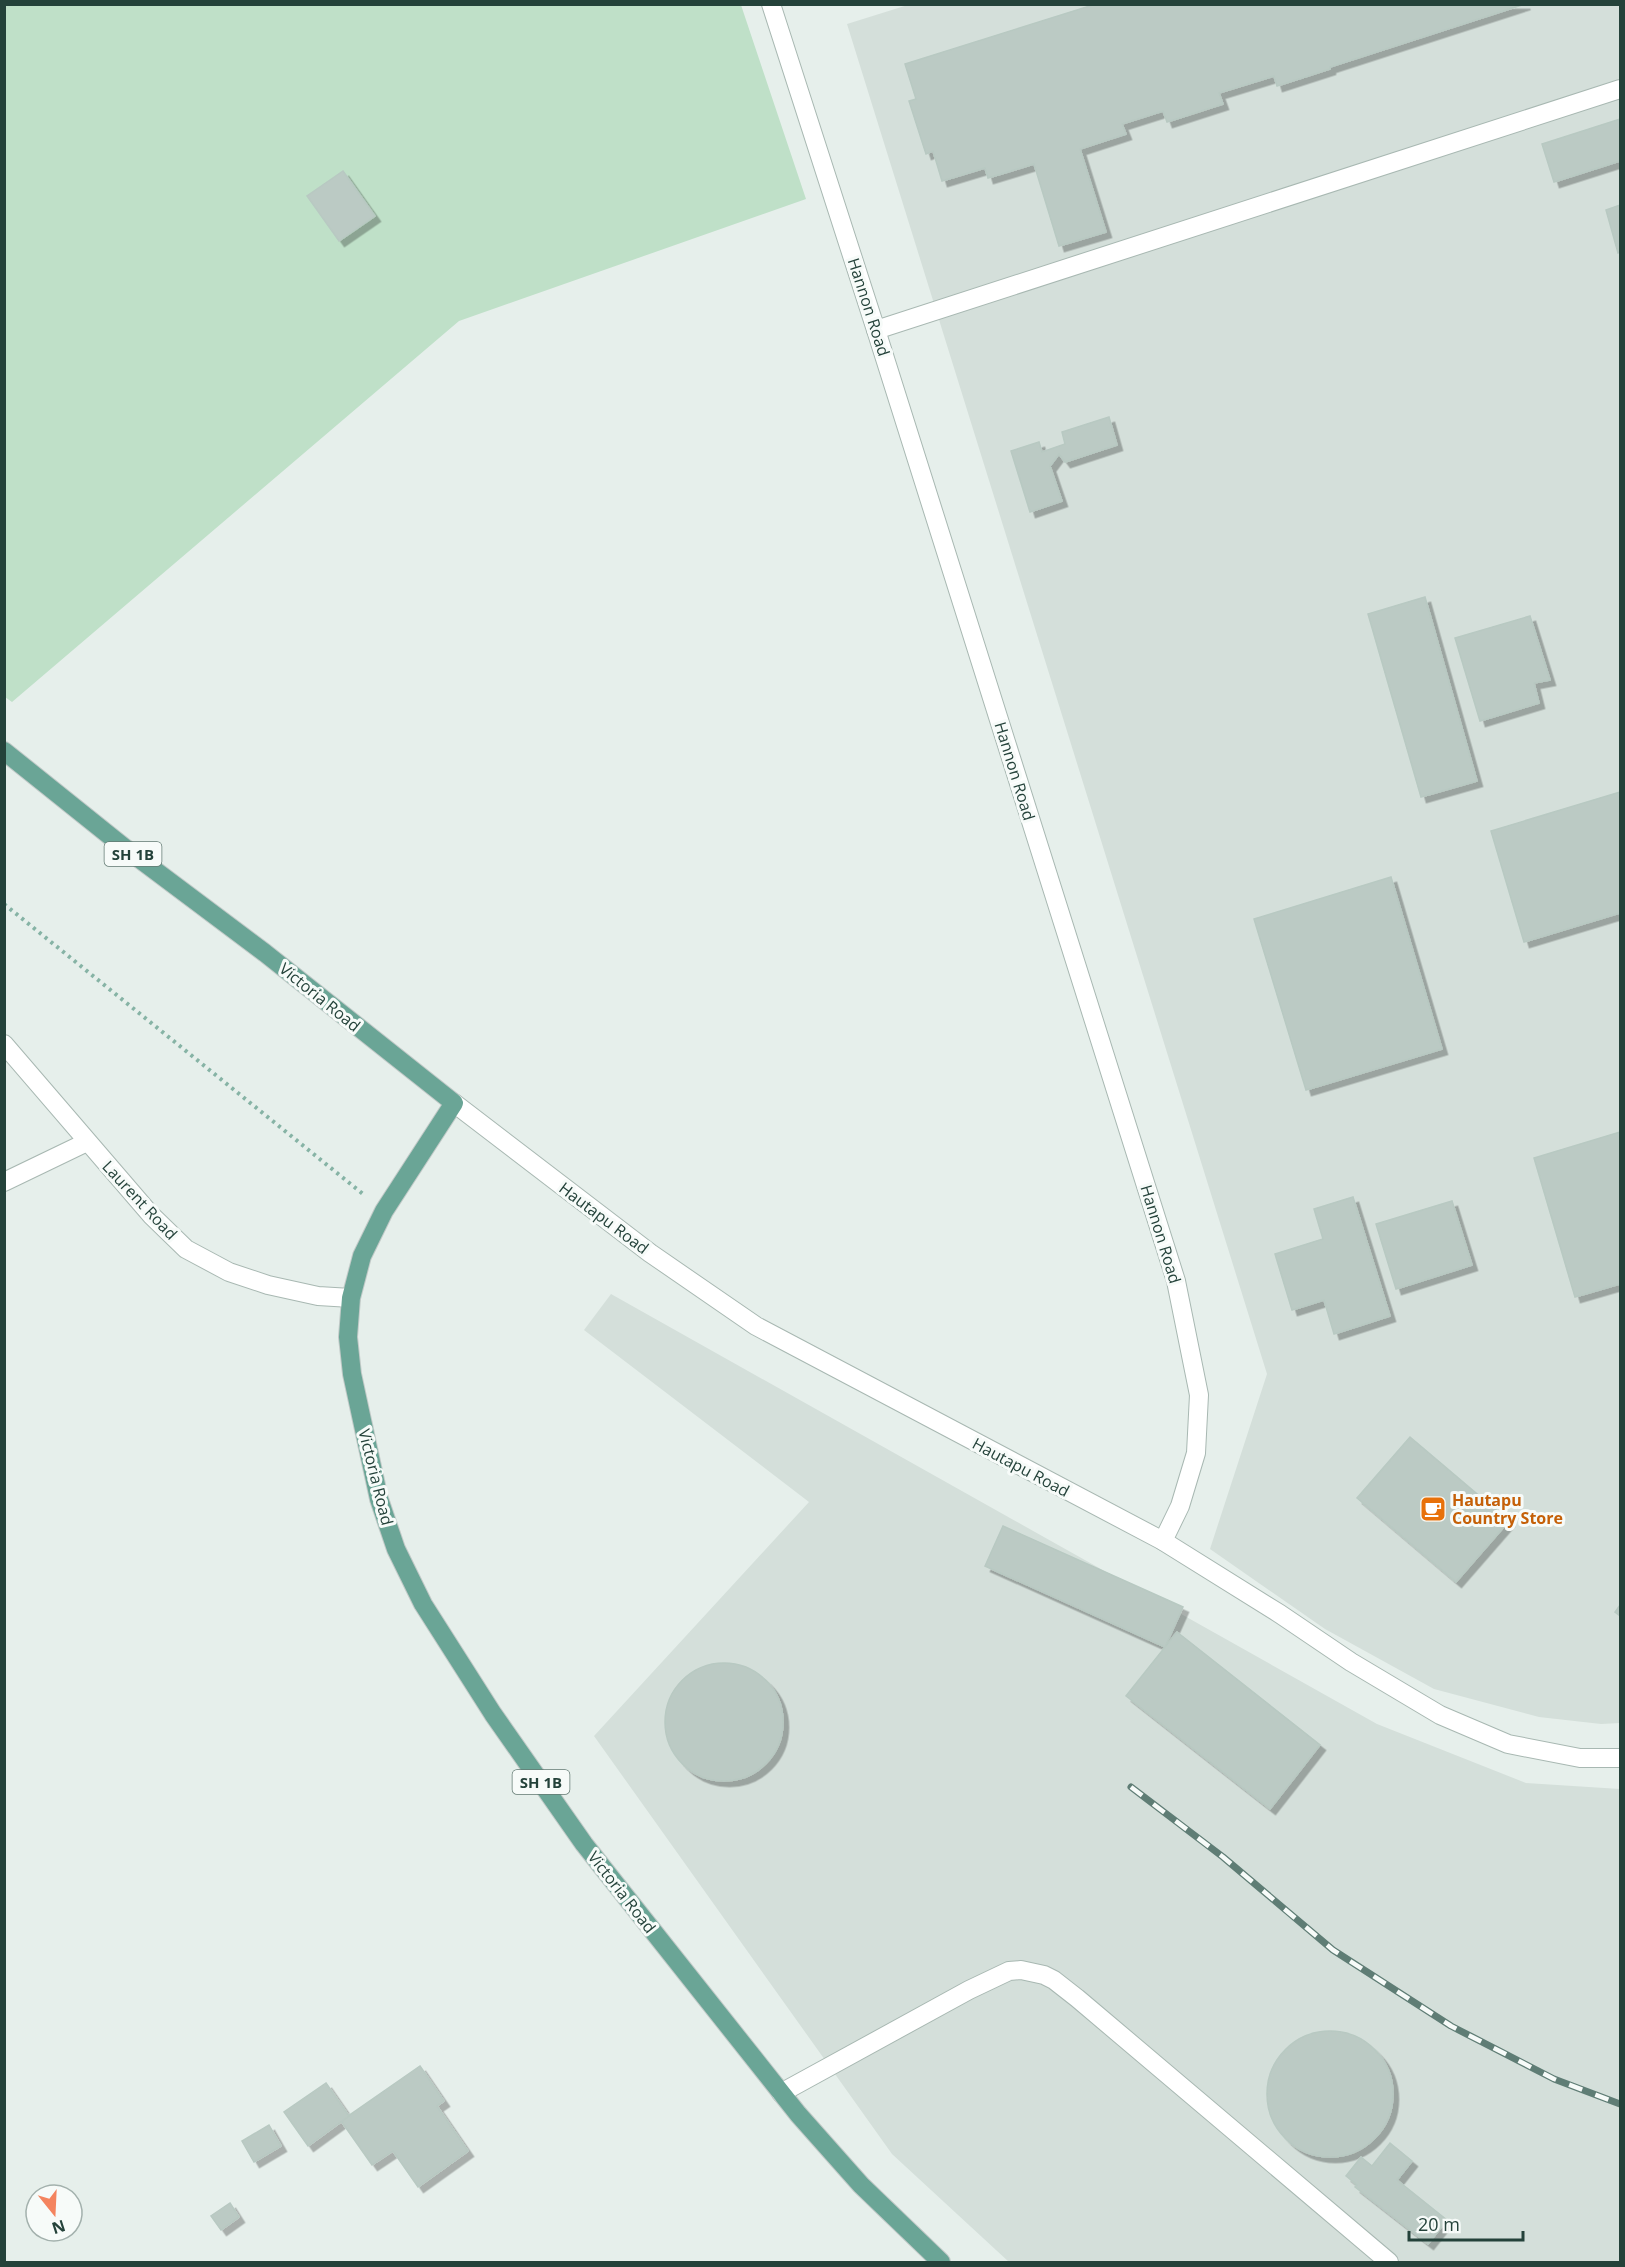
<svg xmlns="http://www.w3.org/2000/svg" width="1625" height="2267" font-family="'Open Sans',sans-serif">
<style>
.built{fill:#d4dfda}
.green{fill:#bfe0c8}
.building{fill:#bbcac4;stroke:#b8c9c2;stroke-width:1.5;filter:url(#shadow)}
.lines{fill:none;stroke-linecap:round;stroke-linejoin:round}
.minor-casing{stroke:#a8b8b2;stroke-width:20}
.major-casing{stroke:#c2cac8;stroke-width:20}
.path{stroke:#86b3a5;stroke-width:4;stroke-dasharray:3 4.5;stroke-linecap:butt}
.minor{stroke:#fff;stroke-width:18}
.major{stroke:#6aa596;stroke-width:18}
.rail-casing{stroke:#5f7d75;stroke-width:7}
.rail{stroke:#f7fbf9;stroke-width:4.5;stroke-dasharray:14;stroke-linecap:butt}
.labels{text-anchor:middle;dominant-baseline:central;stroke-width:6;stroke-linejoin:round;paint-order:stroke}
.shield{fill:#f7fbf9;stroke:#637a73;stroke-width:1.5}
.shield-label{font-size:15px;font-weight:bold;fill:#24423a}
.street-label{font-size:16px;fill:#24423a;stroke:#f7fbf9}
.food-label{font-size:16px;font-weight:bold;fill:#c56008;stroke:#f7fbf9;text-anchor:start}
</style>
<defs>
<filter id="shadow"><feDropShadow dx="5.5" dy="5.5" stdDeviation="0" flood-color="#0004"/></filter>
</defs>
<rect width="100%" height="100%" fill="#e6efeb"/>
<!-- built -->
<g class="built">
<path d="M911 4 1620 5V1723L1601 1724 1539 1717 1434 1689 1325 1629 1210 1549 1267 1374 847 24Z"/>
<path d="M611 1294 1377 1724 1526 1783 1620 1789V2262H1009L892 2154 594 1736 809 1502 584 1330Z"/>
</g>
<!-- green -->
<path class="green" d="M5 5H741L806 199 459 321 12 702 5 697Z"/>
<!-- building -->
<g class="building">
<path d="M1096 4H1525L1330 67V69L1277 86 1274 76 1219 93 1223 104 1167 122 1163 111 1122 124 1126 134 1080 149 1106 232 1059 246 1034 164 988 178 985 168 942 181 933 151 926 154 909 101 916 99 905 64Z"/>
<path d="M1620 119V161L1554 182 1542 144Z"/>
<path d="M343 171 375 216 339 241 307 196Z"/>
<path d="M1620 205V252L1618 253 1606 210Z"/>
<path d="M1109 417 1117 445 1065 462 1059 454 1050 466 1062 501 1030 512 1011 451 1039 442 1042 452 1065 444 1062 432Z"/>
<path d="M1425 597 1477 781 1421 797 1368 614Z"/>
<path d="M1530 616 1550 680 1534 683 1539 703 1480 721 1455 638Z"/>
<path d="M1620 792V913L1524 942 1491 831Z"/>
<path d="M1391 877 1442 1049 1306 1090 1254 919Z"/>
<path d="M1620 1132V1284L1575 1297 1534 1158Z"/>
<path d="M1353 1197 1390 1316 1334 1334 1324 1300 1292 1310 1275 1254 1323 1239 1314 1209Z"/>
<path d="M1452 1201 1472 1265 1396 1289 1376 1224Z"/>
<path d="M1410 1437 1509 1521 1456 1582 1357 1498Z"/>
<path d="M1003 1526 1183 1607 1165 1647 985 1566Z"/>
<path d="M1620 1605V1616L1615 1612Z"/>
<path d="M1177 1632 1320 1745 1270 1809 1126 1696Z"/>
<circle cx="724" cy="1722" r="59"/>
<circle cx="1330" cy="2094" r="63"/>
<path d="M420 2066 444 2101 437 2106 468 2151 418 2187 393 2151 372 2165 341 2121Z"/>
<path d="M326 2083 349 2116 308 2146 284 2112Z"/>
<path d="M269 2125 281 2146 254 2162 242 2141Z"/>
<path d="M1390 2143 1412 2161 1397 2180 1447 2220 1428 2244 1355 2187 1357 2185 1346 2176 1361 2157 1372 2166Z"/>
<path d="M230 2203 239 2217 221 2230 211 2216Z"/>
</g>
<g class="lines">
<!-- minor casing -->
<g class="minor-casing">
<g id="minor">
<path d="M771 4 876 330 1176 1281 1199 1395 1196 1453 1180 1506 1163 1541"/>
<path d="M876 330 1620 89"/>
<path d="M4 1044 151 1215 186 1249 229 1272 268 1285 318 1296 351 1298"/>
<path d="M454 1103 650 1253 756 1326 1163 1541 1280 1614 1351 1662 1440 1715 1508 1744 1580 1758H1620"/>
<path d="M4 1182 87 1142"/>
<path d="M781 2093 969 1990 1009 1971 1021 1970 1044 1975 1054 1980 1077 1998 1389 2262"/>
</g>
</g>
<!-- major casing -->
<g class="major-casing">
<path id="major" d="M4 751 125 848 265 953 454 1103 384 1211 362 1256 351 1298 348 1337 352 1374 379 1499 396 1549 423 1604 493 1714 584 1844 798 2114 861 2185 941 2262"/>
</g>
<!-- path -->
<path class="path" d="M4 904 363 1194"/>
<!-- minor -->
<use href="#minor" class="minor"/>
<!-- major -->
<use href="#major" class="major"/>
<!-- rail casing -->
<g class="rail-casing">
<path id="rail" d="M1131 1787 1223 1857 1333 1950 1451 2026 1554 2079 1620 2104"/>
</g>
<!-- rail -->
<use href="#rail" class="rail"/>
</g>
<!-- icons -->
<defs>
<g id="cafe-square" transform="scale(1.35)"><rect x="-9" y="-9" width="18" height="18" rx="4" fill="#e8710a" stroke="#f7fbf9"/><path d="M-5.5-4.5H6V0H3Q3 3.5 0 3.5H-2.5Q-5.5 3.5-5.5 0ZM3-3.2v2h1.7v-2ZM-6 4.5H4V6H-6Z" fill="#fff"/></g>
</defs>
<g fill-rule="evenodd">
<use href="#cafe-square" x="1433" y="1509"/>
</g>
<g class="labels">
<!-- shield labels -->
<g class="shield">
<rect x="104.5" y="842" width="57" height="24" rx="4.5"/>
<rect x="512.5" y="1770" width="57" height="24" rx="4.5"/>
</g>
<g class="shield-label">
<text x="133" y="854">SH 1B</text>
<text x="541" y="1782">SH 1B</text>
</g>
<!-- street labels -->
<g class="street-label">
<text transform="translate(869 307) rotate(72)">Hannon Road</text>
<text transform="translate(1015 771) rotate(73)">Hannon Road</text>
<text transform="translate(320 997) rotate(39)">Victoria Road</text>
<text transform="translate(140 1200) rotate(47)">Laurent Road</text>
<text transform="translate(604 1218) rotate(37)">Hautapu Road</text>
<text transform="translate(1161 1234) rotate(73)">Hannon Road</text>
<text transform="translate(1021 1467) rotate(28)">Hautapu Road</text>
<text transform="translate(376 1477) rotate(76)">Victoria Road</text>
<text transform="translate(622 1892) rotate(52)">Victoria Road</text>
</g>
<!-- food labels -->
<g class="food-label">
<text x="1452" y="1500">Hautapu<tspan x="1452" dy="18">Country Store</tspan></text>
</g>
</g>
<!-- border -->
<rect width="1625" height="2267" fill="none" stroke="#24423a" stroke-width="12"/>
<!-- north arrow -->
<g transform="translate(54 2213) rotate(162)"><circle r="28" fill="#f7fbf9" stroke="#a3b1ad" stroke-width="1.5"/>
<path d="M0-4.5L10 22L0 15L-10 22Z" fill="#f4845f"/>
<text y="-9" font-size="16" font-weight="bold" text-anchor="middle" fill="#24423a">N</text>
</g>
<!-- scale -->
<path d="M1409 2231v9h114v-9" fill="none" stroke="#24423a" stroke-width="3"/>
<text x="1418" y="2231" font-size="18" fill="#24423a" stroke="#f7fbf9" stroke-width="4.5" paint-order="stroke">20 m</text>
</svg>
